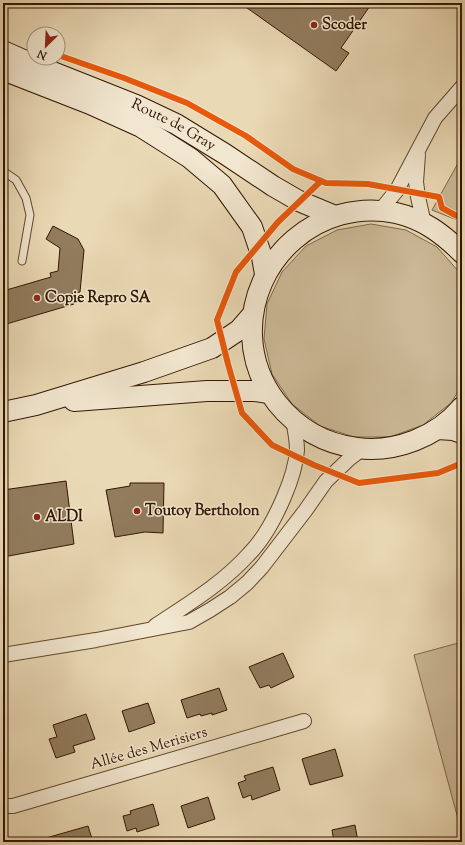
<svg xmlns="http://www.w3.org/2000/svg" width="465" height="845" font-family="'Sorts Mill Goudy',serif">
<style>
.green{fill:#cbb896;stroke:#7f684b}
.building{fill:#927c5e;stroke:#331700}
.lines{fill:none;stroke-linecap:round;stroke-linejoin:round}
.lane-casing{stroke:#61482d;stroke-width:9}
.street-casing{stroke:#61482d;stroke-width:16}
.secondary-casing{stroke:#331700;stroke-width:22}
.lane{stroke:#f1e6cf;stroke-width:7}
.street{stroke:#f1e6cf;stroke-width:14}
.secondary{stroke:#f1e6cf;stroke-width:20}
.cycleway-casing{stroke:#f1e6cf;stroke-width:8}
.cycleway{stroke:#e8590c;stroke-width:6}
.poi-dot{fill:#8f2418;stroke:#f1e6cf;stroke-width:1.5}
.labels{text-anchor:middle;dominant-baseline:central;stroke-width:3;stroke-linejoin:round;paint-order:stroke}
.poi-label{font-size:15px;font-weight:bold;fill:#331700;stroke:#f1e6cf;text-anchor:start}
.street-label{font-size:15px;fill:#331700;stroke:#f1e6cf}
</style>
<rect width="100%" height="100%" fill="#ead9b5"/>
<filter id="stains"><feTurbulence type="fractalNoise" baseFrequency=".005" numOctaves="4"/><feColorMatrix values="0 0 0 0 .2 0 0 0 0 .09 0 0 0 0 .02 0 0 0 .5 -.17"/></filter>
<radialGradient id="worn" r=".72"><stop offset=".6" stop-color="#630" stop-opacity="0"/><stop offset="1" stop-color="#630" stop-opacity=".3"/></radialGradient>
<!-- green -->
<g class="green">
<path d="M462 156V222L432 210Z"/>
<path d="M371 224 406 230 437 247 460 273 462 276V385L451 403 423 425 390 437H354L320 426 292 404 272 374 264 339 267 304 282 272 306 246 337 230Z"/>
<path d="M462 642V834L414 655Z"/>
</g>
<!-- building -->
<g class="building">
<path d="M240 3H372L341 48 349 53 336 71Z"/>
<path d="M53 226 78 239 84 250 80 292 71 294 74 304 3 325V291L51 277 50 273 58 271 60 248 46 239Z"/>
<path d="M66 481 74 544 3 557V490Z"/>
<path d="M130 483H164L163 533 145 532 115 537 106 490 130 486Z"/>
<path d="M283 653 294 677 271 688 269 685 260 688 249 667Z"/>
<path d="M219 688 227 710 212 715V713L201 716 200 714 187 718 181 700Z"/>
<path d="M148 703 155 723 129 732 122 711Z"/>
<path d="M86 714 95 739 73 746 75 752 56 758 49 739 57 737 53 725Z"/>
<path d="M335 749 343 776 310 785 302 759Z"/>
<path d="M273 767 280 790 252 800 251 795 243 798 238 783 246 780 244 776Z"/>
<path d="M208 797 215 819 188 828 181 806Z"/>
<path d="M153 804 159 825 137 832 136 828 127 831 123 816 131 814 130 811Z"/>
<path d="M355 825 358 842H334L332 830Z"/>
<path d="M88 826 93 842H47L46 838Z"/>
</g>
<g class="lines">
<!-- lane casing -->
<g class="lane-casing">
<path id="lane" d="M3 171 16 180 26 198 30 215 22 261"/>
</g>
<!-- street casing -->
<g class="street-casing">
<g id="street">
<path d="M418 155 416 182 418 197 424 224"/>
<path d="M380 211 397 190 435 118 462 87"/>
<path d="M155 626C188 604 222 584 249 554 265 538 275 518 284 497 290 483 296 466 297 450 297 440 295 430 293 420"/>
<path d="M3 655 96 640 189 622 210 610 230 597 247 583 262 567 305 511 326 481 349 459 362 449"/>
<path d="M3 806H13L304 721"/>
</g>
</g>
<!-- secondary casing -->
<g class="secondary-casing">
<g id="secondary">
<path id="s1" d="M3 51 30 63 136 105 176 124 225 154 273 186 299 201 335 216"/>
<path d="M3 70 90 104 141 127 190 158 222 185 252 227 262 257 265 274"/>
<path d="M462 253C443 234 423 219 396 213 319 197 249 259 252 336 253 360 262 384 277 403 297 428 325 444 357 448 395 453 437 437 462 407"/>
<path d="M74 401 207 391H254L269 393"/>
<path d="M3 412 36 405 144 372 212 348 239 330 252 315"/>
<path d="M437 429 453 430 462 433"/>
</g>
</g>
<!-- lane -->
<use href="#lane" class="lane"/>
<!-- street -->
<use href="#street" class="street"/>
<!-- secondary -->
<use href="#secondary" class="secondary"/>
<!-- cycleway casing -->
<g class="cycleway-casing">
<g id="cycleway">
<path d="M58 55 124 78 187 103 246 136 293 169 326 183 368 184 439 197 442 208 457 216 462 218"/>
<path d="M321 181 278 222 236 272 217 320 228 364 242 413 272 445 314 465 359 483 438 473 462 463"/>
</g>
</g>
<!-- cycleway -->
<use href="#cycleway" class="cycleway"/>
</g>
<!-- markers -->
<g class="poi-dot">
<circle cx="314" cy="25" r="4"/>
<circle cx="37" cy="298" r="4"/>
<circle cx="137" cy="511" r="4"/>
<circle cx="37" cy="517" r="4"/>
</g>
<g class="labels">
<!-- poi labels -->
<g class="poi-label">
<text x="322" y="25">Scoder</text>
<text x="45" y="298">Copie Repro SA</text>
<text x="145" y="511">Toutoy Bertholon</text>
<text x="45" y="517">ALDI</text>
</g>
<!-- street labels -->
<g class="street-label">
<text stroke="none"><textPath href="#s1" startOffset="186">Route de Gray</textPath></text>
<text transform="translate(149 749) rotate(-16)">Allée des Merisiers</text>
</g>
</g>
<!-- margin -->
<rect width="465" height="845" fill="none" stroke="#ead9b5" stroke-width="16"/>
<rect x="4" y="4" width="457" height="837" fill="none" stroke="#331700" stroke-width="2"/>
<rect x="8" y="8" width="449" height="829" fill="none" stroke="#331700"/>
<!-- north arrow -->
<g transform="translate(46 46) rotate(204)"><circle r="19" fill="#f1e6cf" stroke="#a5937c"/>
<path d="M0-3L7 15L0 10L-7 15Z" fill="#8f2418"/>
<text y="-6" font-size="11" font-weight="bold" text-anchor="middle" fill="#331700">N</text>
</g>
<rect width="100%" height="100%" filter="url(#stains)"/>
<rect width="100%" height="100%" fill="url(#worn)"/>
</svg>
